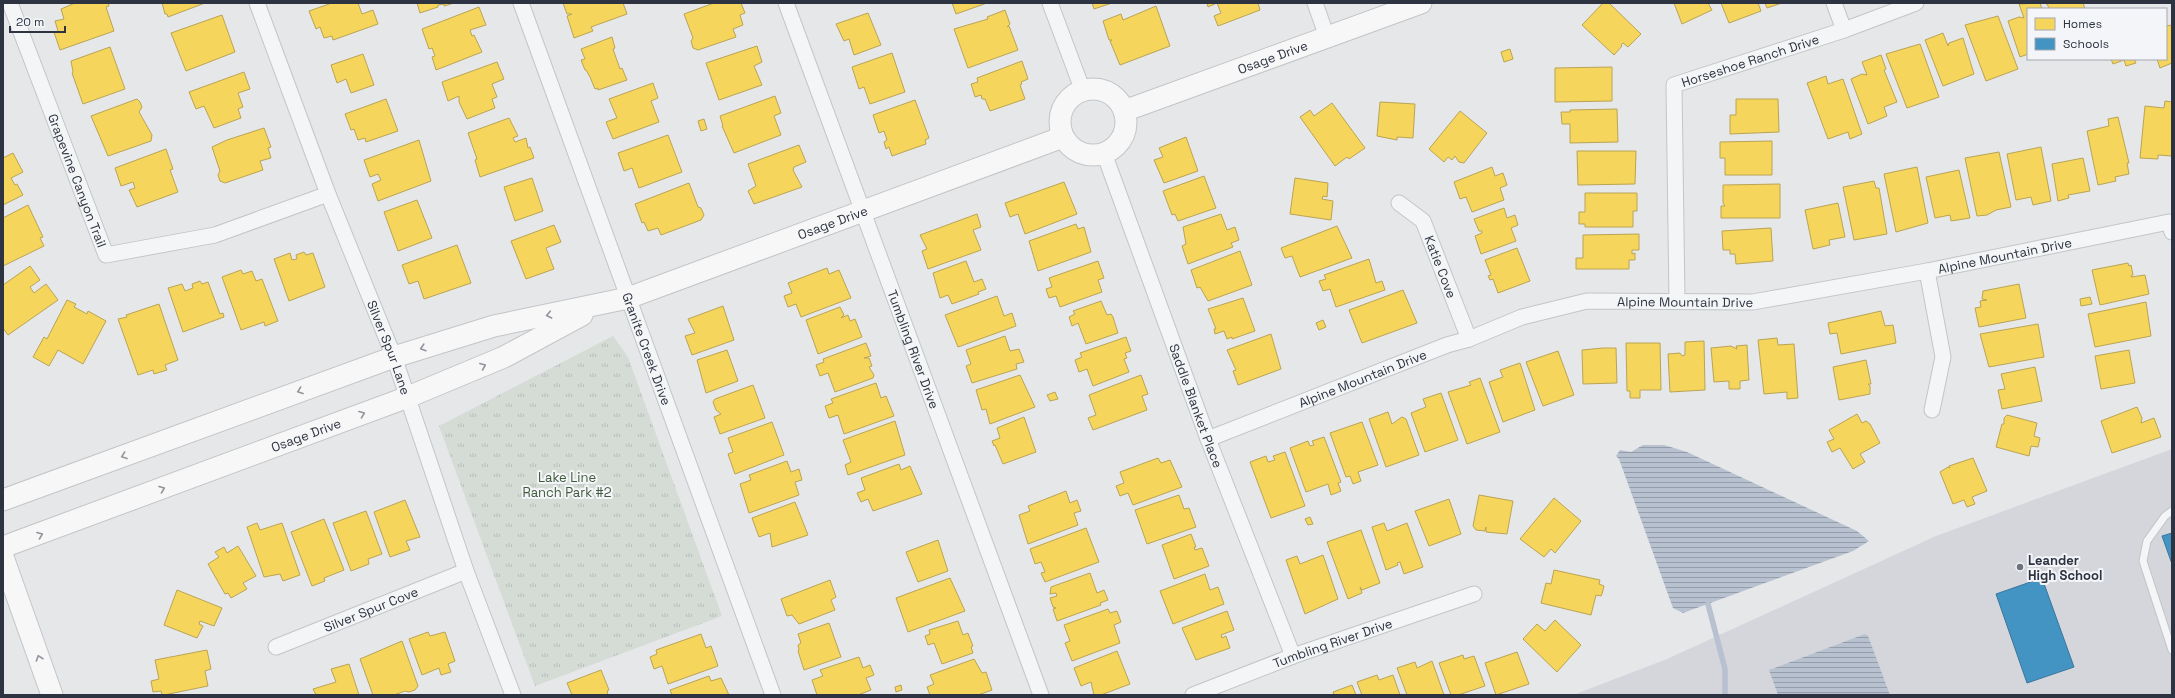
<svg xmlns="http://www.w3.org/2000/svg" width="2175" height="698" font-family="'Space Grotesk',sans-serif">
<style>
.built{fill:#d4d6dc}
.grass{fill:url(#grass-tufts)}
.water{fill:url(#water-rules)}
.homes{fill:#f6d55c;stroke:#baa454}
.schools{fill:#4393c3;stroke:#3c769c}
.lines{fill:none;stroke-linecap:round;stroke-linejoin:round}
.stream{stroke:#b7c1d0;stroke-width:5.5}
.lane-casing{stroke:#c3c5c7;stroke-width:9}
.street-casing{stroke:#c3c5c7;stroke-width:17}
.secondary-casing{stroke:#c3c5c7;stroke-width:23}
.lane{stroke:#f4f5f6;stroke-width:7}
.street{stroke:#f4f5f6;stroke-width:15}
.secondary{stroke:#f7f7f8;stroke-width:21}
.oneway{stroke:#92959c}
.poi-dot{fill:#6d727c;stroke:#f3f5f8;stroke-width:1.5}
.labels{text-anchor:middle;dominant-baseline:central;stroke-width:4;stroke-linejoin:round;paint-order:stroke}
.street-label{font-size:13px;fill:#2d3341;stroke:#f3f5f8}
.park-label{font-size:13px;fill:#405b3c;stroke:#f3f5f8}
.poi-label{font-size:13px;font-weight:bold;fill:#2d3341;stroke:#f3f5f8;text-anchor:start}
</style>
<defs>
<pattern id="grass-tufts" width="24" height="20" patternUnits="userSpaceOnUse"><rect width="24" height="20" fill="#d5dcd6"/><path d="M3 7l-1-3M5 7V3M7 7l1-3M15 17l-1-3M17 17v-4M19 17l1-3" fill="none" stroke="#b7bdb9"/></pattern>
<pattern id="water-rules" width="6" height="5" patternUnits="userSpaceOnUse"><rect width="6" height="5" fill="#b7c1d0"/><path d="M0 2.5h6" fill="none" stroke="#959daa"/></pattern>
</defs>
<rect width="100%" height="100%" fill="#e5e7e9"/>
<!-- built -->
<path class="built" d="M2172 449V695H1573L1667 659 1936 536Z"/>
<!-- grass -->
<path class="grass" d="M613 336 628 357 722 616 535 686 439 426Z"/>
<!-- water -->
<g class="water">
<path d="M1643 445H1664L1687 452 1857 531 1869 541 1853 551 1683 613 1673 608 1619 459 1616 456 1620 450 1631 452Z"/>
<path d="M1865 634 1868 636 1890 695H1778L1769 670Z"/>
</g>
<!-- homes -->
<g class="homes">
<path d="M75 3H108L109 6 106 7 114 31 60 50 54 32 58 31 55 21 64 19 61 9Z"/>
<path d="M162 3H205L168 17 167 14H165Z"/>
<path d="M332 3H358L362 14 373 10 378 24 333 40 332 36 324 38 320 27 316 29 309 11Z"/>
<path d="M417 3H454L444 6V4L438 5V7L420 13Z"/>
<path d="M563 3H623L627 14 591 27 593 31 574 38 567 16 572 14H567Z"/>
<path d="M714 3H741L745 13 740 15 743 25 733 29 736 37 698 50 693 48 691 41 693 38 684 14Z"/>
<path d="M952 3H987L956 14Z"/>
<path d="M1092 3H1112L1094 9Z"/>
<path d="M1207 3H1258L1260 10 1218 26 1214 16 1221 13 1217 3 1208 7Z"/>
<path d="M1603 3H1609L1641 34 1628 47 1623 43 1621 45 1622 46 1614 55 1582 25Z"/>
<path d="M1674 3H1708L1712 10 1682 24Z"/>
<path d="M1721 3H1758L1761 11 1729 23Z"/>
<path d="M1765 3H1782L1767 8Z"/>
<path d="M2040 3 2042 9H2028V54L2020 57 2008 21 2019 17 2024 18 2019 4Z"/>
<path d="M2046 3H2083L2085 9H2050Z"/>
<path d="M1156 6 1170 46 1120 65 1110 41 1112 40H1109L1103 21 1121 14 1123 20Z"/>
<path d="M479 7 486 25 470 30 472 36 474 35 482 52 436 70 432 57 435 56 432 48 429 49 422 29Z"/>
<path d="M1005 10 1010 24 1007 27 1009 26 1018 50 968 68 954 29 988 19 987 17Z"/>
<path d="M868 13 881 45 854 55 849 39 844 41 836 24Z"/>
<path d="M222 15 235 52 186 71 171 33Z"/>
<path d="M1998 16 2018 69 1986 81 1965 25Z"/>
<path d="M2172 25V63L2160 68 2157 59H2166V26Z"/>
<path d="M1943 33 1948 46 1949 43 1963 38 1974 74 1943 86 1925 40Z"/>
<path d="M612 37 615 48 613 49 620 69 622 68 627 80 598 90V88L595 89 590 77 586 70H585L581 60 585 59 581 49Z"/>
<path d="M1920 44 1939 97 1907 108 1886 54Z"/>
<path d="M757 46 762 62 754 66 762 85 719 100 706 63Z"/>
<path d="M110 47 125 89 83 104 72 73 73 72 71 61Z"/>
<path d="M1510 49 1513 59 1504 62 1501 52Z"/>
<path d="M892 53 905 92 870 104 864 87 859 89 852 67Z"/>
<path d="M363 54 374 85 351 93 346 79 337 83 331 65Z"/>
<path d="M1881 55 1886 69 1884 70 1897 102 1884 107 1887 116 1868 124 1851 79 1862 74 1867 75 1862 62Z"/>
<path d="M2111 59H2134L2136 63 2126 66 2124 60 2113 64Z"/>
<path d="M1022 61 1028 79 1021 82 1022 84 1020 85 1025 99 990 111 985 99H982L981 95 975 97 971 84 978 82 977 78Z"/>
<path d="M497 62 504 79 492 84 497 97 492 99 495 108 467 119 459 102V96L448 101 442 82Z"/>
<path d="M1612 67V101L1555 102V68Z"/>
<path d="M244 72 250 89 238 93 243 107 238 109 241 118 214 128 204 106 196 109 189 92Z"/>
<path d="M1826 76 1828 84 1843 79 1862 134 1850 139 1848 132 1828 139 1807 83Z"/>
<path d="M653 83 658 98 651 101 659 122 613 139 606 122 617 118 609 99Z"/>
<path d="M775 96 781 113 774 116 781 135 734 153 722 126H723L720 116Z"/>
<path d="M137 99 140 102 142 107 139 112 152 135 151 141 108 156 91 116Z"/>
<path d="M386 99 398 131 366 142 365 138 358 140 354 129 351 130 345 114Z"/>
<path d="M1736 99H1778L1779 132 1730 134V115H1736Z"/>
<path d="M915 100 929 138 925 140 926 144 892 156 889 147 886 149 884 142 887 140 884 131 879 133 873 115Z"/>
<path d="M2165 101 2172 102V156L2158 155V159L2140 158 2145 106 2164 108Z"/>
<path d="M1380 102 1415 104 1413 138 1397 137V140L1377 136Z"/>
<path d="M1332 103 1365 148 1349 159 1347 157 1335 166 1300 117 1310 110 1314 116Z"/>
<path d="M1617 109 1618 142 1570 143V124H1562L1561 112H1570V110Z"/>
<path d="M1460 111 1487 133 1464 163 1459 162 1455 156 1452 160 1448 157 1444 162 1429 149Z"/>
<path d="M2118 117 2129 163H2127L2129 174 2115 177 2116 181 2098 185 2087 131 2109 126 2108 119Z"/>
<path d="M509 118 518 136 513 138 515 142 526 138 528 148 530 147 534 158 480 177 475 160 477 159 468 133Z"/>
<path d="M704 119 707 129 701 131 698 121Z"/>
<path d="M264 128 271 147 268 148 271 158 260 161 263 170 225 183 220 181 218 175 220 171 212 147 227 140Z"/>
<path d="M668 135 682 172 639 188 632 168 624 171 618 153Z"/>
<path d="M1186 137 1198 171 1164 183 1154 160 1163 157 1159 148Z"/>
<path d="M419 140 431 181 378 201 372 184 381 180 378 174 370 177 364 160Z"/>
<path d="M1772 141V175H1725V158H1720V142Z"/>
<path d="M799 145 806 162 794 167 793 170 802 187 754 204 748 191 756 186 748 164Z"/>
<path d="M2041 147 2051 201 2033 205 2031 197 2016 200 2007 154Z"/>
<path d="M166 149 173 169 170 170 178 192 137 207 129 190 135 188 133 182 121 186 115 168Z"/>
<path d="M1577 151H1636L1635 184 1578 185Z"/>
<path d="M1999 152 2011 207 1996 210 1987 215 1977 216 1965 158Z"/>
<path d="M13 153 23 172 11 178 15 185 17 184 23 195 3 205V158Z"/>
<path d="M2083 158 2090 191 2068 195 2069 198 2058 201 2052 164Z"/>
<path d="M1492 167 1495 176 1503 173 1507 185 1500 188 1504 200 1472 212 1466 197 1460 199 1454 182Z"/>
<path d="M1917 167 1928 223 1896 232 1884 174Z"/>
<path d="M1959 170 1970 218 1951 221 1950 215 1935 218 1926 177Z"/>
<path d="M1204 176 1216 208 1178 221 1175 214 1172 215 1163 191Z"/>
<path d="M532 178 543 211 515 221 504 187Z"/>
<path d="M1295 178 1328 183 1327 197 1323 196 1322 199 1333 201 1331 220 1290 214Z"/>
<path d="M1874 181 1876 188H1879L1887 234 1854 240 1843 187Z"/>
<path d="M1064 182 1077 214 1025 234 1018 214 1010 217 1005 203Z"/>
<path d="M689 183 698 207 701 208 704 215 701 220 661 235 658 228 648 231 644 222 642 223 635 204Z"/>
<path d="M1780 184V218H1721V206H1725L1723 203V185Z"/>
<path d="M1585 193H1637V211H1633V227H1585V224H1579V212H1585Z"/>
<path d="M417 200 432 238 398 251 384 212Z"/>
<path d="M1838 203 1845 237 1829 240 1830 245 1813 249 1805 210Z"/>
<path d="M28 205 43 237 40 238 44 246 3 266V218Z"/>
<path d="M1504 208 1507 218 1515 215 1518 225 1511 228 1516 241 1481 254 1475 236 1482 233V231H1479L1474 219Z"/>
<path d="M977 214 981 227 973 230 981 250 928 269 922 251 927 249 920 235Z"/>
<path d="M1221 214 1227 230 1235 227 1239 240 1231 243 1233 247 1188 264 1182 246 1186 244 1183 227Z"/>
<path d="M1076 224 1078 229 1084 227 1091 252 1038 271 1029 241Z"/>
<path d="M554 225 561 242 546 248 554 269 526 279 511 241Z"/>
<path d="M1337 226 1352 258 1300 277 1292 256 1285 258 1281 248Z"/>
<path d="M1771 228 1773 261 1736 264 1735 254H1730V250H1723L1722 231Z"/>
<path d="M1639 234V250H1632V254L1635 253V260H1629V269H1576V258H1583V235Z"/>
<path d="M457 245 471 283 424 299 418 281 409 284 402 265Z"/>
<path d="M1517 248 1530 281 1498 293 1493 279 1490 280 1488 276 1491 275 1485 260Z"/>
<path d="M1240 251 1252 285 1208 301 1200 287 1197 288 1191 270Z"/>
<path d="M304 252 306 255 313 253 325 287 289 301 274 259 290 253 292 260 297 259 296 255Z"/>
<path d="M1369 259 1376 283 1382 281 1385 290 1336 307 1330 289 1323 291 1319 281 1326 279 1324 275Z"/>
<path d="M966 261 974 282 982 279 986 289 978 292 979 294 952 304 948 295 940 298 933 273Z"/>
<path d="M1098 261 1104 278 1098 280 1102 292 1060 307 1056 296 1049 298 1046 289 1052 287 1049 278Z"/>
<path d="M2128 263 2129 266 2131 265 2133 275 2131 276V277L2145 275 2149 294 2100 305 2092 270Z"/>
<path d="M30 266 40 280 30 287 34 293 46 284 58 300 8 335 3 328V285Z"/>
<path d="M827 268 829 274 839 270 851 298 801 317 796 304 788 307 784 296 792 293 788 283Z"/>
<path d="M241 270 243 274 252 271 256 281 262 279 278 321 265 326 264 322 241 330 222 277Z"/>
<path d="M200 281 202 284 208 282 220 314 223 313 224 317 183 332 168 288 182 284 185 291 193 288 192 284Z"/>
<path d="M2019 284 2026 318 1979 327 1975 308 1981 307 1980 301 1987 300 1982 299 1983 291Z"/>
<path d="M1403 290 1417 323 1362 343 1349 310Z"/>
<path d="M997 296 1004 316 1012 313 1016 326 958 347 945 315Z"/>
<path d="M2090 297 2092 304 2081 306 2080 299Z"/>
<path d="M1243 298 1255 331 1232 339V337L1227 339 1224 331 1215 334 1214 329H1216L1208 309Z"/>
<path d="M67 300 76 304 74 307 87 314 88 311 106 321 83 364 58 350 49 366 33 357 44 337 47 339Z"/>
<path d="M1101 301 1107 315 1111 314 1113 317 1118 333 1086 344 1078 323 1072 326 1069 317 1075 314 1073 311Z"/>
<path d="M2146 302 2151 336 2095 347 2088 314Z"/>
<path d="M159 304 178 360 165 365 167 370 154 374 153 370 138 375 118 319 127 317 126 315Z"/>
<path d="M723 306 734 340 692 355 685 336 695 333 688 319Z"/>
<path d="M840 307 844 315 841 318 848 315 850 321 855 319 862 337 818 354 806 320Z"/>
<path d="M1881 311 1885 326 1893 325 1896 343 1841 354 1837 333 1830 334 1828 323Z"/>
<path d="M1323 320 1326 327 1319 330 1316 323Z"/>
<path d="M2038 324 2044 357 1989 367 1980 334Z"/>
<path d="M1271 334 1281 369 1238 385 1233 371 1236 370 1227 350Z"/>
<path d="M1005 336 1010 351 1019 349 1024 362 1016 364 1017 369 972 383 966 366 971 364 966 350Z"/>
<path d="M1126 337 1131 351 1125 353 1127 358 1124 359 1129 372 1093 386 1087 369 1079 372 1075 360 1082 357 1080 353Z"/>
<path d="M1777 338 1778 345 1794 344 1798 398 1787 399V392L1764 394 1758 340Z"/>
<path d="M1704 341 1705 390 1670 392 1668 354 1680 353 1682 356 1685 355V342Z"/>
<path d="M866 343 871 356 864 358H869L872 366 869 367 874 375 873 378 835 392 828 373 820 376 816 365 824 362 823 359Z"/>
<path d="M1626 343H1660L1661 390H1640V398H1630V391H1627Z"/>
<path d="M1747 345 1749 380 1740 381V389H1729V381L1714 382 1711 348 1731 346 1737 349 1736 346Z"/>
<path d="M1603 348H1616L1617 383 1583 384 1582 350Z"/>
<path d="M727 350 738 381 706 393 697 360Z"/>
<path d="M2129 350 2135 383 2101 389 2095 356Z"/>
<path d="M1558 351 1574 395 1543 406 1526 362Z"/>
<path d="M1866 360 1871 384H1868L1870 386V394L1839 400 1833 367Z"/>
<path d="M1520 363 1535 410 1503 422 1489 382 1503 377 1500 370Z"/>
<path d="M2035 367 2042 401 2002 409 1998 390 2005 389 2001 374Z"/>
<path d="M1020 375 1035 407 990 424 986 409 982 410 976 390Z"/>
<path d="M1141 375 1148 394 1142 396 1147 410 1093 430 1088 418 1096 415 1089 395Z"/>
<path d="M1480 378 1500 432 1467 444 1448 392 1471 385 1469 382Z"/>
<path d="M876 383 881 398 886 396 894 416 844 434 838 415 829 418 825 406 833 403 831 399Z"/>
<path d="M753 385 765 418 720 434 714 417 721 414 716 410 713 402 715 399Z"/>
<path d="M1055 392 1058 399 1050 401 1047 395Z"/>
<path d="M1441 393 1458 440 1425 452 1411 413 1426 407 1423 399Z"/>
<path d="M2137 407 2142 418 2141 423 2154 418 2161 437 2112 453 2101 421Z"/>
<path d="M1388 412 1392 424 1402 417 1406 419 1419 455 1386 467 1369 419Z"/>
<path d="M1857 414 1862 423 1866 421 1870 424 1880 443 1860 454 1865 462 1853 469 1840 448 1832 452 1827 442 1834 439 1829 430Z"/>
<path d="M2007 415 2037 423 2034 436 2040 438 2038 447 2031 446 2029 456 1996 447 2002 424H2004V418Z"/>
<path d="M1024 417 1036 452 1003 464 995 445 994 446 992 441 1000 438 997 428Z"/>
<path d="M895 421 905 455 848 475 845 465 851 462 843 440Z"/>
<path d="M772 422 784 455 735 474 728 454 733 452 728 438Z"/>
<path d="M1362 422 1378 465 1358 472 1361 481 1353 484 1350 476 1346 477 1330 433Z"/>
<path d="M1324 437 1341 482 1338 483 1341 491 1331 495 1328 484 1306 492 1290 448 1308 441 1310 446 1314 445 1312 441Z"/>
<path d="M1285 452 1305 506 1271 518 1250 462 1266 456 1268 462 1275 460 1273 456Z"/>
<path d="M1158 458 1161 463 1170 460 1182 487 1133 505 1128 493 1120 496 1116 486 1124 483 1120 472Z"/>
<path d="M1973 458 1987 491 1972 497 1975 504 1967 507 1964 500 1953 504 1940 472 1948 467 1950 468 1949 466Z"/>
<path d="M787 461 791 472 799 469 802 480 795 482 799 495 749 513 740 484 751 480 749 475Z"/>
<path d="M899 464 901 470 910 466 922 494 873 511 868 499 861 502 857 493 865 490 861 478Z"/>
<path d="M1066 491 1070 503 1077 500 1081 511 1074 513 1078 525 1028 544 1019 515 1030 511 1028 506Z"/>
<path d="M1179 495 1184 509 1189 508 1196 527 1147 544 1135 510Z"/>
<path d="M1479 495 1513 501 1507 534 1486 532V527L1485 531 1476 530 1473 526Z"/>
<path d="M1554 498 1581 521 1555 553 1551 549 1544 557 1520 539Z"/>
<path d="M1449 499 1461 534 1429 546 1415 511Z"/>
<path d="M405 500 420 537 406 541 410 550 390 557 374 512Z"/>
<path d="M795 502 808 535 772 547 770 533 759 537 752 518Z"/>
<path d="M366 511 382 554 368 559 369 564 351 571 333 523Z"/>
<path d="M1310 517 1313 524 1308 525 1305 519Z"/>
<path d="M324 519 344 570 324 578 325 581 312 586 291 532Z"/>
<path d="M257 523 260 530 282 523 300 575 283 581 280 574 264 577 247 527Z"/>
<path d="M1384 523 1387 531 1407 523 1423 567 1404 574 1400 562 1397 563 1398 565 1386 570 1372 527Z"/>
<path d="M1086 528 1099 562 1045 582 1041 573 1045 572 1041 562 1035 564 1030 549Z"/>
<path d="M1361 530 1380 583 1362 590 1360 587 1362 593 1348 599 1327 542Z"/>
<path d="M1191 534 1196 547H1194L1195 550 1202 548 1209 566 1174 579 1162 545Z"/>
<path d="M938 540 948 571 918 582 906 552Z"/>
<path d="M238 546 256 576 243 583 247 589 231 598 228 593 225 594 208 564 219 557 215 552 224 547 227 553Z"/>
<path d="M1323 555 1338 599 1305 614 1286 560 1297 556 1300 564Z"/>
<path d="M1554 570 1600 580 1599 584 1604 586 1602 594 1601 596 1596 595 1591 615 1541 603 1546 583 1551 584Z"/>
<path d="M1090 573 1097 593 1104 590 1108 600 1100 603 1101 605 1057 621 1053 609 1056 608 1053 607 1050 598 1057 596 1056 593 1050 594 1051 587Z"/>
<path d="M1205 574 1210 590 1218 587 1224 604 1173 624 1160 591Z"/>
<path d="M950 578 965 611 908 632 896 598Z"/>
<path d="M830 580 836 597 831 600 835 610 799 624 792 615 787 616 781 599Z"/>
<path d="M177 590 222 608 214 626 200 621 199 624 203 626 197 638 164 625Z"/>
<path d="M1108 609 1110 613 1117 611 1121 622 1114 625 1120 643 1072 661 1065 643 1070 641 1064 625Z"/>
<path d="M1227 611 1234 630 1221 635 1222 638 1226 636 1230 648 1196 660 1182 628Z"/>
<path d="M1555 620 1581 645 1557 672 1523 639 1537 624 1545 631Z"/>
<path d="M958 621 963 635 968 633 969 636 973 646 971 647 973 653 942 664 934 643 928 645 925 636 930 634 929 630Z"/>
<path d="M829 623 841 657 804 670 798 651 799 650 798 645 801 643 798 634Z"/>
<path d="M428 632 430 636 445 632 455 661 448 664 451 672 441 675 439 668 422 675 409 639Z"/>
<path d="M701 634 706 648 711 646 718 666 668 684 662 666 654 669 650 657 657 654 656 650Z"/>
<path d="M402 641 418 686 415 690 409 692 405 691 394 695H373L360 659Z"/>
<path d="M207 650 211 669 205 671 208 686 164 695H162L161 691 153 692 151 681 159 679 155 660Z"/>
<path d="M1117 651 1130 684 1101 695H1094L1091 682 1081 686 1074 668Z"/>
<path d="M1517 652 1529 684 1496 695 1485 663Z"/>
<path d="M1463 655 1464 659 1474 656 1485 686 1458 695H1451L1439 663Z"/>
<path d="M859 657 863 668 870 665 874 675 866 678 871 690 858 695H817L812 680 823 676 820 670Z"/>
<path d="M974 659 982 673 986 672 992 690 978 695H930L927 687 934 684 930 675Z"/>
<path d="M1432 661 1444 695H1407L1397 668 1415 662 1417 668Z"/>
<path d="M349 664 359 695H316L313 689 336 682 331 669Z"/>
<path d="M601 670 609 690 607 691 608 695H572L567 683Z"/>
<path d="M1377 675 1379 680 1393 675 1400 695H1362L1357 682Z"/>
<path d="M709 676 711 681 721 678 729 695H672L670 690Z"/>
<path d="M901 685 902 690 896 692 895 687Z"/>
<path d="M1352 685 1356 695H1334L1333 692Z"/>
</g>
<!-- schools -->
<g class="schools">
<path d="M2172 533V564L2162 536Z"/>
<path d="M2042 578 2074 667 2027 683 1996 594Z"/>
</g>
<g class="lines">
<!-- stream -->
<path class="stream" d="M1708 604 1725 669V695"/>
<!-- lane casing -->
<g class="lane-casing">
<path id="lane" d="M2172 511 2165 516 2147 541 2143 561 2172 650"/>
</g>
<!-- street casing -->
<g class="street-casing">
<g id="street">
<path id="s1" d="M10 3 106 255 215 235 328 194"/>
<path id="s2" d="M257 3 328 194 394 357 466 571 513 695"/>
<path id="s3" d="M521 3 773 695"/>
<path id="s4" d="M786 3 1041 695"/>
<path d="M1050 3 1083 91"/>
<path d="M1315 3 1327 37"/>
<path d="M1834 3 1844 30"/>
<path id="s5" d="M1104 153 1208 439 1293 656"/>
<path id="s6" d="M1399 203 1423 221 1469 339"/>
<path d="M1927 271 1943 357 1932 410"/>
<path id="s7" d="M1677 301 1674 85 1844 30 1916 3"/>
<path id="s8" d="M1208 439 1447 345 1469 339 1522 317 1587 301 1753 302 1927 271 2169 222 2172 232"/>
<path id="s9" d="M276 647 466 571"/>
<path id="s10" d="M1193 695 1293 656 1474 594"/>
</g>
</g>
<!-- secondary casing -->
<g class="secondary-casing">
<g id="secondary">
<circle cx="1093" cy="122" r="33"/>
<path id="s11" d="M1124 111 1421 3"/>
<path id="s12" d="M3 500 394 357 494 326 628 298 1063 137"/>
<path id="s13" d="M3 547 408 397 504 357 582 315"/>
<path d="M3 557 52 695"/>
</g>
</g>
<!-- lane -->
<use href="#lane" class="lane"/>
<!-- street -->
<use href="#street" class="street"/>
<!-- secondary -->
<use href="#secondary" class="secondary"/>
</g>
<!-- one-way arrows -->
<defs><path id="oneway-chevron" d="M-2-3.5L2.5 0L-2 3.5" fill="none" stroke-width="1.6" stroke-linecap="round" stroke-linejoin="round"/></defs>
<g class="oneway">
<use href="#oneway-chevron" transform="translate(549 315) rotate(169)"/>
<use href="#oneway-chevron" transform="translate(423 348) rotate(163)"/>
<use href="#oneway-chevron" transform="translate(483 366) rotate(-23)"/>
<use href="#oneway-chevron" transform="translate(300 391) rotate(160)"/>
<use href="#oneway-chevron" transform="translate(362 414) rotate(-21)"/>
<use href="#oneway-chevron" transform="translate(124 456) rotate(160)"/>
<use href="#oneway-chevron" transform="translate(162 489) rotate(-21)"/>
<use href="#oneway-chevron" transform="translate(40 535) rotate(-21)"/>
<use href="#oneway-chevron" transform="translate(39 658) rotate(-109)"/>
</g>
<!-- markers -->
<circle class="poi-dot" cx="2020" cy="567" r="4"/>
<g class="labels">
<!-- street labels -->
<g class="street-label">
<text stroke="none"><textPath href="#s11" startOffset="158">Osage Drive</textPath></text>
<text stroke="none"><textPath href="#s7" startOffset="296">Horseshoe Ranch Drive</textPath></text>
<text stroke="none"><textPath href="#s1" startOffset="190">Grapevine Canyon Trail</textPath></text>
<text stroke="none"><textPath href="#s12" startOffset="876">Osage Drive</textPath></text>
<text stroke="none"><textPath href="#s8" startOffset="826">Alpine Mountain Drive</textPath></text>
<text stroke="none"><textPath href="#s6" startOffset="79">Katie Cove</textPath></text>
<text stroke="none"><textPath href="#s8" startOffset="502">Alpine Mountain Drive</textPath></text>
<text stroke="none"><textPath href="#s2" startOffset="369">Silver Spur Lane</textPath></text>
<text stroke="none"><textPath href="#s3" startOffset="368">Granite Creek Drive</textPath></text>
<text stroke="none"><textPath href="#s4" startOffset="369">Tumbling River Drive</textPath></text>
<text stroke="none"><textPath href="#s8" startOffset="166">Alpine Mountain Drive</textPath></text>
<text stroke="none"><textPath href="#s5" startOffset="269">Saddle Blanket Place</textPath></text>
<text stroke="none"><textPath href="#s13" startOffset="323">Osage Drive</textPath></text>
<text stroke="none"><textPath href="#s9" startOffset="102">Silver Spur Cove</textPath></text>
<text stroke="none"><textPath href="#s10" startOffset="149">Tumbling River Drive</textPath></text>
</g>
<!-- park labels -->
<g class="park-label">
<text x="567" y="477">Lake Line<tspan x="567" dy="15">Ranch Park #2</tspan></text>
</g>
<!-- poi labels -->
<g class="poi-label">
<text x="2028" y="560">Leander<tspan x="2028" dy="15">High School</tspan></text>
</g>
</g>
<!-- border -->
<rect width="2175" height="698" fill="none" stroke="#2d3341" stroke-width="8"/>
<!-- legend -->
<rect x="2027" y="8" width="140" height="52" fill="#f3f5f8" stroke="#a4a7af"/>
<rect x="2035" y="18" width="20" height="12" fill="#f6d55c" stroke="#a4a7af"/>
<text x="2063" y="28" font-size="12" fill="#2d3341">Homes</text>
<rect x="2035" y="38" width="20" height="12" fill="#4393c3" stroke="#a4a7af"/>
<text x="2063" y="48" font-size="12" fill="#2d3341">Schools</text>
<!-- scale -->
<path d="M10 26v6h55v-6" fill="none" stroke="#2d3341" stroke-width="2"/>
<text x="16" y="26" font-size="12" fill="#2d3341" stroke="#f3f5f8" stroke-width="3" paint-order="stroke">20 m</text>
</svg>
